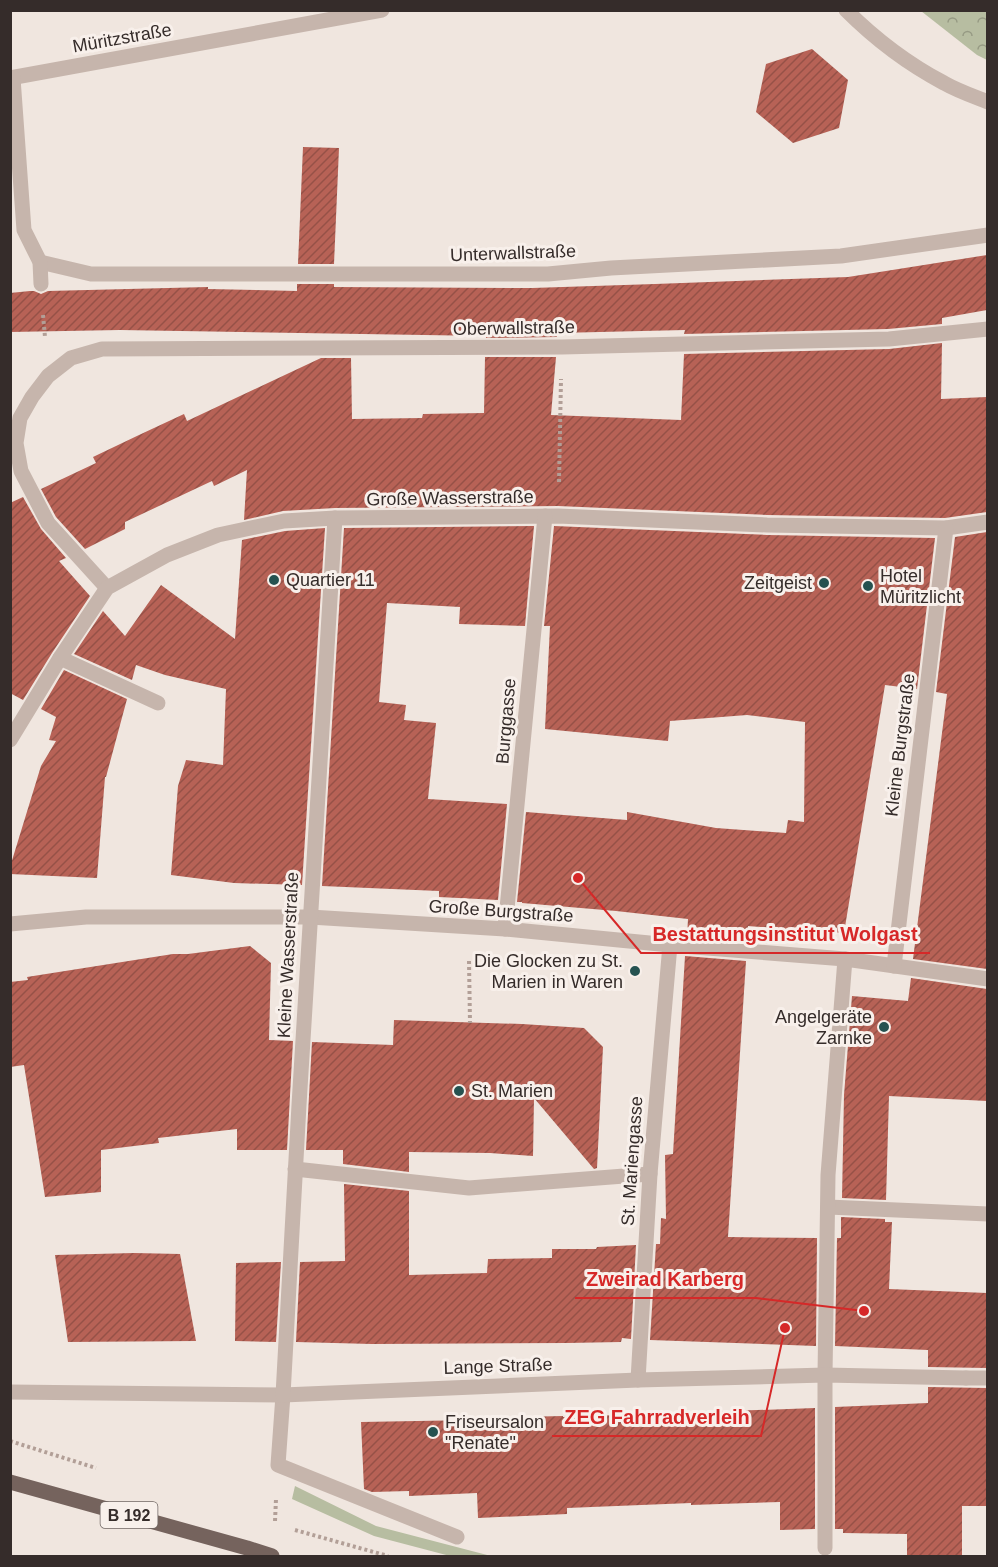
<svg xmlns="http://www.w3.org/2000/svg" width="998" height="1567" font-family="Helvetica,sans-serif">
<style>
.grass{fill:#b7bda1}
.forest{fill:url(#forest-crowns)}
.building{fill:url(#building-hatch)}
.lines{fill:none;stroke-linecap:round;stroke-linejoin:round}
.path{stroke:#b29f97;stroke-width:4;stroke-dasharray:3 3;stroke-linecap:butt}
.service{stroke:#c6b5ac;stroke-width:15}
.pedestrian{stroke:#c6b5ac;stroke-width:15}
.minor{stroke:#c6b5ac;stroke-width:15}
.primary{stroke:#75635d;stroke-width:15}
.poi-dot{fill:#255250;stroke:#f8f0eb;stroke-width:2}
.labels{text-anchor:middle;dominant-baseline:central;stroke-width:6;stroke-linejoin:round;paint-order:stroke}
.shield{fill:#f8f0eb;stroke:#706764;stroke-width:1.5}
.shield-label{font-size:16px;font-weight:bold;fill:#352c2a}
.street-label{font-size:18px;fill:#352c2a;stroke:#f8f0eb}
.poi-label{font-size:18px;fill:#352c2a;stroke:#f8f0eb;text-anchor:start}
.leader{fill:none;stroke:#d62828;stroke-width:2}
.callout-dot{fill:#d62828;stroke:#f8f0eb;stroke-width:2}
.callout-label{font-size:20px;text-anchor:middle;font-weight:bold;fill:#d62828;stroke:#f8f0eb;stroke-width:6;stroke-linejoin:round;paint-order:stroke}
</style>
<defs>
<pattern id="forest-crowns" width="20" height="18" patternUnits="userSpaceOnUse" patternTransform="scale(1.5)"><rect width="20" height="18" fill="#b7bda1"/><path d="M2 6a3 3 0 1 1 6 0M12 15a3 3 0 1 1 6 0" fill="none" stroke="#969a83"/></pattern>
<pattern id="building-hatch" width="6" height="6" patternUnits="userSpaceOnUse" patternTransform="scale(1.5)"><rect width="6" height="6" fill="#b76256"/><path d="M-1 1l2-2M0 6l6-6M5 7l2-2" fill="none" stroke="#965147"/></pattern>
</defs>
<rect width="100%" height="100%" fill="#f0e6df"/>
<!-- grass -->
<path class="grass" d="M295 1486 376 1526 491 1556H450L374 1536 292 1499Z"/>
<!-- forest -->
<path class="forest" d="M921 11H987V60L977 55Z"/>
<!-- building -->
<g class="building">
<path d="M812 49 848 80 839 128 793 143 756 112 766 64Z"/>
<path d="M303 147 339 148 334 264H298Z"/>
<path d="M987 255V310L942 318V324L888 329 684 334 685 330 557 333V337L486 338V336L120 330 10 332V293L30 291H34L41 294 48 291 208 287V289L297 291V284H334V287L532 288 655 284 848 277Z"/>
<path d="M942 343 941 399 987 397V512L945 518 767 515 558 506 335 508 283 511 244 520 247 470 214 486 212 481 125 522V529L85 549 56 517 41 489 96 463 93 457 139 435 184 414 187 421 321 358H351L352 419 422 418 423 414 484 413 485 357H556L551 415 681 420 684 354 889 349Z"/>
<path d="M23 497 41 529 66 558 59 561 90 596 52 653 23 700 10 693V503Z"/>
<path d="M534 526 525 626 459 624 460 607 387 603 379 702 406 705 404 720 436 723 428 799 507 804 498 900 439 897V891L322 886 344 528Z"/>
<path d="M554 526 767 535 935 538 917 689 885 685 844 933 748 926 747 941 687 937 688 919 616 911 522 903V902H517L526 812 627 820V812L716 828 786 833 788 820 804 822 805 722 747 715 670 721 668 741 545 729 550 626H544Z"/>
<path d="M325 528 302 885 234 883 171 875 178 786 186 760 223 765 226 689 165 675 136 665 132 680 74 654 103 611 125 636 161 585 235 639 242 540 285 531Z"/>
<path d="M987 532V969L913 959 947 694 936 692 955 537Z"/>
<path d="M64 670 127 699 106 777H105L97 878 10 874V867L41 766 56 741 49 740 56 717 41 709Z"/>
<path d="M250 946 271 963 269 1040 293 1041 287 1150H237V1129L158 1138 159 1143 101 1150V1192L45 1197 24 1065 10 1067V982L28 980 27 977 173 954H188Z"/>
<path d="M685 956 746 961 728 1237 817 1238 816 1346 650 1340 656 1244H660L661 1218 666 1219 665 1155 673 1154Z"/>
<path d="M911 978 987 989V1101L889 1096 886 1200 842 1198 844 1095 852 996 908 1001Z"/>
<path d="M394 1020 522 1024 584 1028 603 1047 597 1168 594 1169 534 1098 533 1156 490 1153 409 1152V1172L343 1164V1150H306L312 1042 393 1045Z"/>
<path d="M344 1184 409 1191V1275L487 1273 488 1259 552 1258V1249H596L597 1247 636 1245 631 1339 622 1338 621 1342 567 1343 372 1344 296 1342 300 1262 345 1261Z"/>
<path d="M841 1217 885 1219V1222H892L889 1289 987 1293V1368L928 1367V1350L835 1346 837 1238H841Z"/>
<path d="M134 1253 180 1254 196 1341 68 1342 55 1255Z"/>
<path d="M281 1262 276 1342 235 1341 236 1263Z"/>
<path d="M928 1387 987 1388V1506H962V1557H907V1534L843 1533V1529H835V1407L928 1403Z"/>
<path d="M815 1408V1529L780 1530V1502L691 1505V1503L567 1508V1514L478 1518 477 1493 409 1496V1491L372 1492 364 1489 361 1422 474 1420V1418L563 1416V1417Z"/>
</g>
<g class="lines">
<!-- path -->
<g class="path">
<path d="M43 315 45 337"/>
<path d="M559 482 561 379"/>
<path d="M469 961 470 1023"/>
<path d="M10 1441 96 1468"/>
<path d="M275 1521 276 1499"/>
<path d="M295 1530 388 1556"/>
</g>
<!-- service -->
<g class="service">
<path d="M40 262 91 274H548L611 268 841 256 988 235"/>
<path d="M60 658 158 703"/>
<path d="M828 1207 988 1214"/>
<path d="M825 1375V1548"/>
<path d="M283 1395 278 1465 457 1537"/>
</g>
<!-- pedestrian -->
<path class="pedestrian" d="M966 1378H988"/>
<!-- minor -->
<g class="minor">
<path d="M846 10C875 39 908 64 944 83 958 91 973 96 988 102"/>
<path d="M10 78 382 10"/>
<path d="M13 78 24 230 40 262 41 284"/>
<path d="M107 588 48 523 21 471 16 443 20 418 32 397 48 376 71 358 102 349 562 347 889 339 988 329"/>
<path d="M10 740 60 658 107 588 167 555 218 535 284 521 335 518 558 516 767 525 946 528 988 522"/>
<path d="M10 924 86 917H310L505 929 670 945 845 959 988 979"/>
<path d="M505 929 545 516"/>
<path d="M894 966 946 528"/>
<path d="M295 1169 469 1188 650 1174"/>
<path d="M825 1375 828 1175 845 959"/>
<path d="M638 1380 650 1174 670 945"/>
<path d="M10 1392 283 1395 638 1380 825 1375 966 1378"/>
<path d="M283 1395C289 1298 293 1202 299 1105 310 910 323 714 335 518"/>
</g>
<!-- primary -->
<path class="primary" d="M10 1482 247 1548 272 1556"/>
</g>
<!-- markers -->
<g class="poi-dot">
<circle cx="274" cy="580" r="6"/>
<circle cx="824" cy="583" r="6"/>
<circle cx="868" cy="586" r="6"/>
<circle cx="635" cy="971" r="6"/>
<circle cx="884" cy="1027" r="6"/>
<circle cx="459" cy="1091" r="6"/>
<circle cx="433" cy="1432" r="6"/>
</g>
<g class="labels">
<!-- shield labels -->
<rect class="shield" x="100.5" y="1502" width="57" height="26" rx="4.5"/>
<g class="shield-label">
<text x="129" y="1515">B 192</text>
</g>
<!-- street labels -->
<g class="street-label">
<text transform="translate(122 38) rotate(-10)">Müritzstraße</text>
<text transform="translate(513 253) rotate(-2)">Unterwallstraße</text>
<text transform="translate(514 328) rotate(-1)">Oberwallstraße</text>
<text transform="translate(450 498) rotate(-1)">Große Wasserstraße</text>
<text transform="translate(506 721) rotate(-85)">Burggasse</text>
<text transform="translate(900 745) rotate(-83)">Kleine Burgstraße</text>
<text transform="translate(501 911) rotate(4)">Große Burgstraße</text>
<text transform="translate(288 955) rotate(-87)">Kleine Wasserstraße</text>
<text transform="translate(632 1161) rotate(-86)">St. Mariengasse</text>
<text transform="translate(498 1366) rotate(-2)">Lange Straße</text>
</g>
<!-- poi labels -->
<g class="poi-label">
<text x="880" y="576">Hotel<tspan x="880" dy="21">Müritzlicht</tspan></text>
<text x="286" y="580">Quartier 11</text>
<text x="812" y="583" text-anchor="end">Zeitgeist</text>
<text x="623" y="961" text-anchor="end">Die Glocken zu St.<tspan x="623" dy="21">Marien in Waren</tspan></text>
<text x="872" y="1017" text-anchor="end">Angelgeräte<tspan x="872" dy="21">Zarnke</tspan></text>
<text x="471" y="1091">St. Marien</text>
<text x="445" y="1422">Friseursalon<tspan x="445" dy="21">"Renate"</tspan></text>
</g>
</g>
<!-- callouts -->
<path class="leader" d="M578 878L641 953H930M864 1311L756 1298H575M785 1328L761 1436H552"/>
<g class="callout-dot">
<circle cx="578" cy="878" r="6"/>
<circle cx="864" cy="1311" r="6"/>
<circle cx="785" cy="1328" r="6"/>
</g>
<g class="callout-label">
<text x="785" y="941">Bestattungsinstitut Wolgast</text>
<text x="665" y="1286">Zweirad Karberg</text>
<text x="657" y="1424">ZEG Fahrradverleih</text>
</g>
<!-- border -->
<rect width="998" height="1567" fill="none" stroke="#352c2a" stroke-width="24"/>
</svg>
